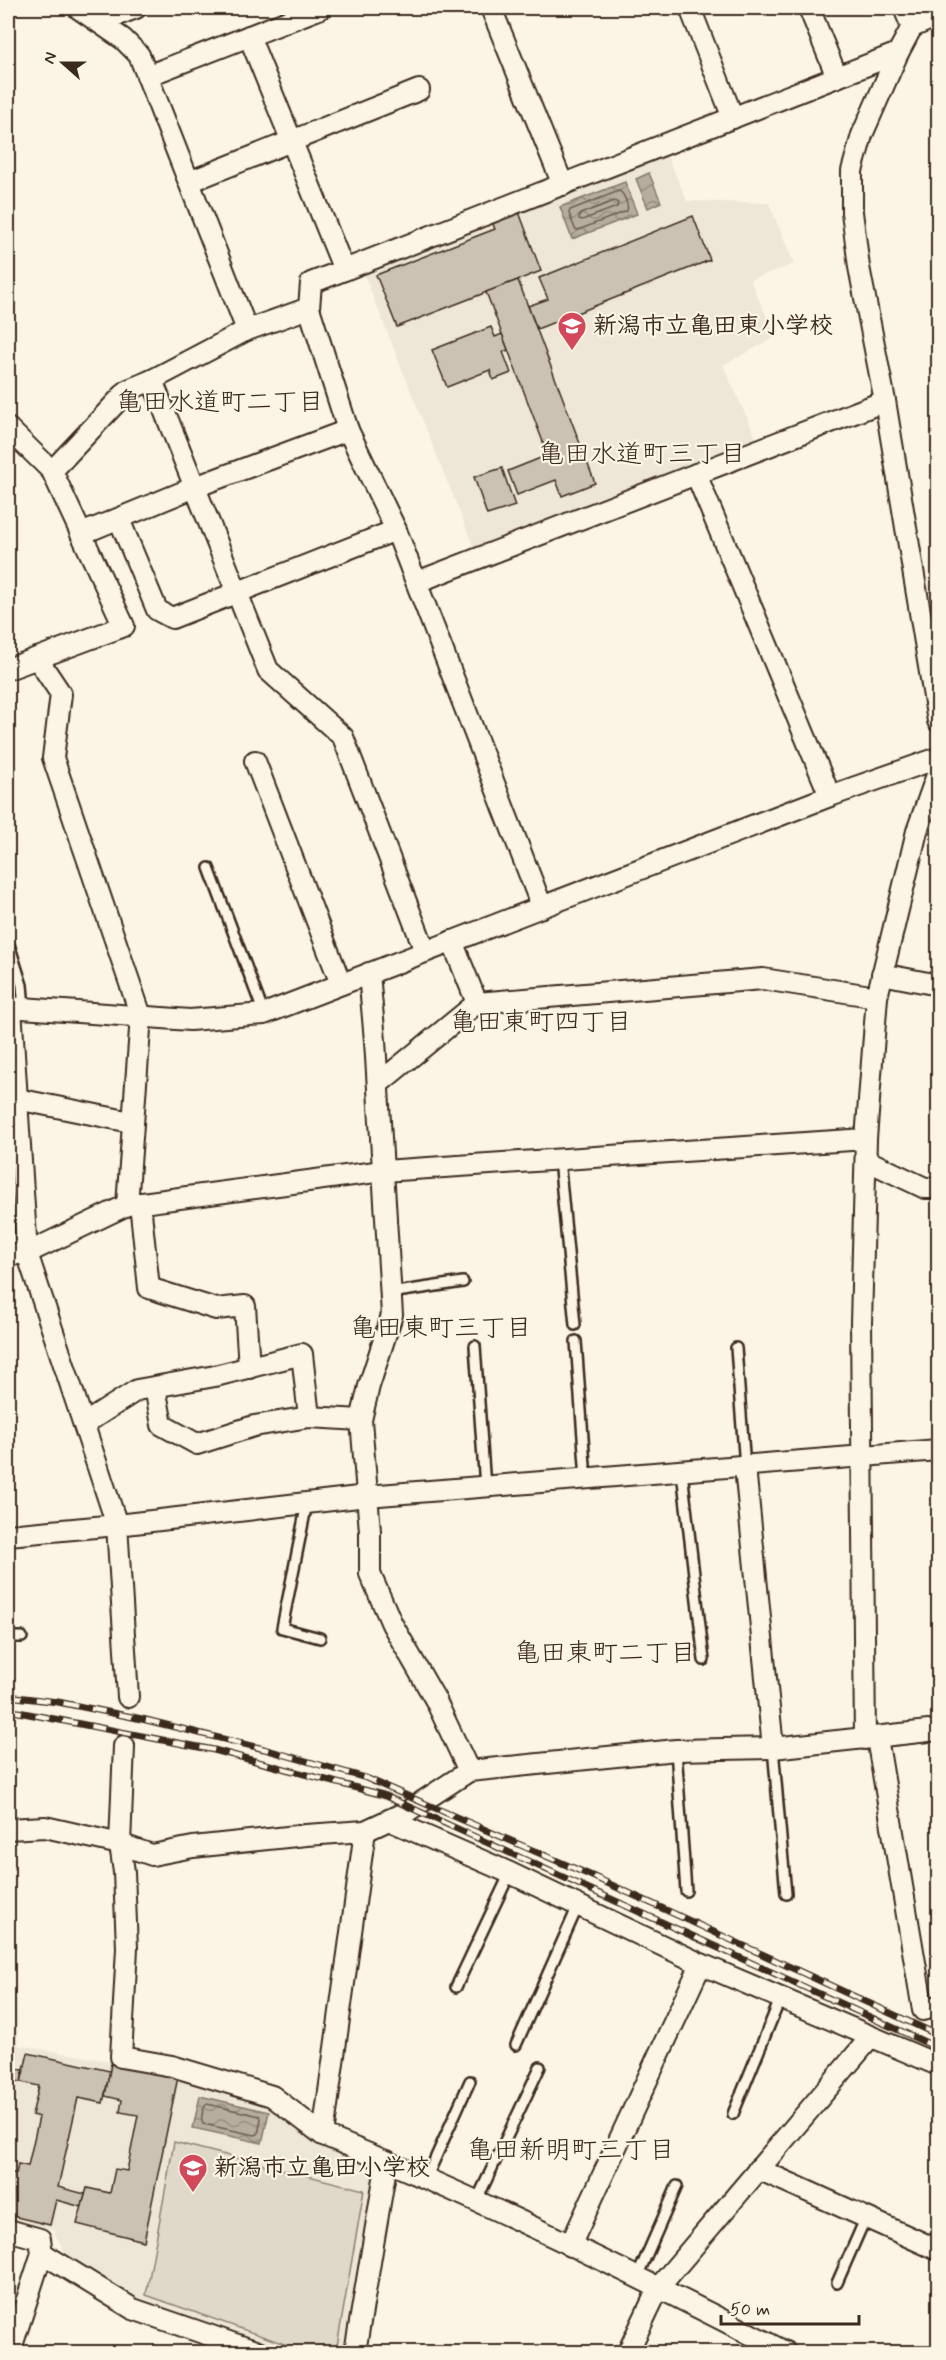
<svg xmlns="http://www.w3.org/2000/svg" width="946" height="2360" font-family="Mynerve,'Klee One',sans-serif">
<style>
.built{fill:#eee6d6}
.garden{fill:#e0d8c8;stroke:#8e8173;stroke-width:1.5}
.water{fill:url(#water-waves);stroke:#85796b;stroke-width:1.5}
.lines{fill:none;stroke-linecap:round;stroke-linejoin:round}
.shore{stroke:#6d5e51;stroke-width:1.5}
.building{fill:#ccc2b3;stroke:#3b2a1e;stroke-width:1.5}
.lane-casing{stroke:#3b2a1e;stroke-width:14}
.street-casing{stroke:#3b2a1e;stroke-width:24}
.lane{stroke:#fcf5e5;stroke-width:9}
.street{stroke:#fcf5e5;stroke-width:20}
.rail-casing{stroke:#3b2a1e;stroke-width:7}
.rail{stroke:#fcf5e5;stroke-width:4.5;stroke-dasharray:14;stroke-linecap:butt}
.labels{text-anchor:middle;dominant-baseline:central;stroke-width:4.5;stroke-linejoin:round;paint-order:stroke}
.poi-label{font-size:24px;font-weight:bold;fill:#3b2a1e;stroke:#fcf5e5;text-anchor:start}
.neighbourhood-label{font-size:26px;fill:#3b2a1e;stroke:#fcf5e5}
</style>
<defs>
<pattern id="water-waves" width="16" height="10" patternUnits="userSpaceOnUse" patternTransform="scale(1.5)"><rect width="16" height="10" fill="#b7ad9e"/><path d="M0 5q4-4 8 0t8 0" fill="none" stroke="#968d80"/></pattern>
</defs>
<rect width="100%" height="100%" fill="#fcf5e5"/>
<filter id="ink" filterUnits="userSpaceOnUse"><feTurbulence type="fractalNoise" baseFrequency=".0167" numOctaves="2"/><feDisplacementMap in="SourceGraphic" scale="12" xChannelSelector="R" yChannelSelector="G"/><feConvolveMatrix kernelMatrix="1 2 1 2 8 2 1 2 1" color-interpolation-filters="sRGB"/></filter>
<g filter="url(#ink)">
<!-- built -->
<g class="built">
<path d="M664 149 687 201 769 203 794 264 750 280 776 337 723 365 758 442 474 548 363 272Z"/>
<path d="M8 1999H17L18 2045 148 2068 273 2105 382 2170 349 2352H281L131 2301 98 2273 71 2263 53 2230 8 2219Z"/>
</g>
<!-- garden -->
<path class="garden" d="M174 2142 364 2190 336 2352H307L146 2295Z"/>
<!-- water -->
<g class="water">
<path d="M649 173 661 202 648 208 636 179Z"/>
<path d="M625 182 637 214 572 239 560 207Z"/>
<path d="M200 2096 269 2112 262 2143 193 2128Z"/>
</g>
<g class="lines">
<!-- shore -->
<g class="shore">
<path d="M619 191C624 193 629 206 627 211L578 230 575 229 569 213 570 210Z"/>
<path d="M614 201 618 203 617 207 582 220 579 219 580 214Z"/>
<path d="M207 2104 260 2116 261 2119 258 2134 255 2135 203 2124C200 2119 203 2107 207 2104Z"/>
</g>
</g>
<!-- building -->
<g class="building">
<path d="M519 212 541 271 397 327 376 275 495 229 492 222Z"/>
<path d="M693 216 710 260 537 329 528 306 548 299 539 278Z"/>
<path d="M518 280 595 483 562 496 556 480 517 495 508 471 548 455 486 292Z"/>
<path d="M491 327 495 337 502 334 508 350 503 352 511 373 493 380 490 370 447 387 432 350Z"/>
<path d="M502 468 515 506 487 515 474 477Z"/>
<path d="M28 2053 110 2071 103 2103 78 2098 58 2187 85 2194 82 2207 56 2200 50 2225 8 2215V2171L16 2174 18 2164 28 2166 39 2117 32 2115 39 2086 21 2082Z"/>
<path d="M111 2064 178 2077 144 2241 77 2224 87 2188 110 2193 115 2169 127 2171 138 2115 120 2112 122 2100 105 2096Z"/>
<path d="M8 2067 23 2070 21 2082 8 2080Z"/>
</g>
<g class="lines">
<!-- lane casing -->
<g class="lane-casing">
<g id="lane">
<path d="M209 868 264 1014"/>
<path d="M8 941 22 985 24 1008"/>
<path d="M559 1159 575 1325"/>
<path d="M390 1293 463 1282"/>
<path d="M576 1341 586 1479"/>
<path d="M475 1346 485 1487"/>
<path d="M736 1348 745 1467"/>
<path d="M682 1472 704 1660"/>
<path d="M307 1503 282 1628 320 1638"/>
<path d="M8 1637H22"/>
<path d="M773 1748 786 1894"/>
<path d="M676 1750 686 1891"/>
<path d="M456 1987 510 1873"/>
<path d="M516 2045 578 1906"/>
<path d="M733 2114 781 1997"/>
<path d="M426 2179 470 2081"/>
<path d="M476 2202 540 2067"/>
<path d="M637 2277 677 2186"/>
<path d="M837 2283 866 2217"/>
</g>
</g>
<!-- street casing -->
<g class="street-casing">
<g id="street">
<path d="M78 8 123 39 139 55 247 330"/>
<path d="M491 8 563 185"/>
<path d="M690 8 733 118"/>
<path d="M809 8 837 77"/>
<path d="M904 8 912 27 938 16"/>
<path d="M922 8 898 53 862 135 852 171V212L859 267 885 401 938 721"/>
<path d="M99 22 136 8"/>
<path d="M249 36 344 270"/>
<path d="M147 76 321 8"/>
<path d="M189 182 419 90"/>
<path d="M152 380 268 670 343 737 425 951"/>
<path d="M8 428 52 471 124 626 8 669"/>
<path d="M52 471 128 390 152 380 247 330 309 308"/>
<path d="M696 474 830 796"/>
<path d="M119 519 157 610 172 618 396 530"/>
<path d="M81 534 195 487 348 430"/>
<path d="M417 582 885 401"/>
<path d="M37 658 61 694 53 758 141 1016 127 1205"/>
<path d="M255 761 341 984"/>
<path d="M542 907 396 530 348 430 309 308 311 283 898 53"/>
<path d="M452 941 477 1003 763 979 877 997"/>
<path d="M369 973 375 1041 392 1315 369 1386 361 1420 370 1531V1574L392 1624 435 1699 469 1771"/>
<path d="M882 974 938 985"/>
<path d="M8 1007 190 1020 264 1014 830 796 938 758"/>
<path d="M11 1008 27 1253 117 1525 128 1697"/>
<path d="M378 1084 477 1003"/>
<path d="M17 1099 131 1122"/>
<path d="M866 1160 925 1188H938"/>
<path d="M140 1203 149 1288 216 1309 245 1306 249 1368"/>
<path d="M8 1255 27 1253 127 1205 383 1171 866 1139"/>
<path d="M155 1387 162 1425 197 1444 254 1426 309 1417 361 1420"/>
<path d="M84 1424 137 1390 215 1376 302 1354 309 1417"/>
<path d="M745 1467 773 1748"/>
<path d="M8 1535 117 1525 367 1496 938 1450"/>
<path d="M877 1738 923 2010 938 2006"/>
<path d="M865 1739 861 1323 866 1139 877 997 917 831 938 772"/>
<path d="M124 1746 120 1844 124 1872 127 1948 121 2057 172 2066 272 2096 323 2135"/>
<path d="M389 1820 510 1873 701 1964 938 2065"/>
<path d="M8 1829 45 1827 120 1844 152 1855 193 1847 306 1835 365 1831 408 1811 469 1771 676 1750 773 1748 938 1730"/>
<path d="M365 1831 323 2135C481 2199 634 2274 785 2352"/>
<path d="M758 2169 938 2250"/>
<path d="M8 2230 40 2239 42 2253 10 2352"/>
<path d="M570 2246 701 1964"/>
<path d="M42 2253 133 2309 258 2352"/>
<path d="M355 2352 387 2161"/>
<path d="M628 2352 659 2287 871 2037"/>
</g>
</g>
<!-- lane -->
<use href="#lane" class="lane"/>
<!-- street -->
<use href="#street" class="street"/>
<!-- rail casing -->
<g class="rail-casing">
<g id="rail">
<path d="M8 1696 58 1702 142 1719 264 1749 366 1778 592 1876 938 2035"/>
<path d="M8 1710 214 1750 383 1795 938 2048"/>
</g>
</g>
<!-- rail -->
<use href="#rail" class="rail"/>
</g>
</g>
<!-- icons -->
<defs>
<g id="school-pin" transform="scale(1.5)"><path d="M0 17L-7.5 6A9.5 9.5 0 1 1 7.5 6Z" fill="#d1495b" stroke="#fcf5e5"/><path d="M0-5L7-2L0 1L-7-2ZM-4 1L0 2.5L4 1V4Q0 6-4 4Z" fill="#fff"/></g>
</defs>
<g fill-rule="evenodd">
<use href="#school-pin" x="572" y="326"/>
<use href="#school-pin" x="193" y="2168"/>
</g>
<g class="labels">
<!-- poi labels -->
<g class="poi-label">
<text x="593" y="326">新潟市立亀田東小学校</text>
<text x="214" y="2168">新潟市立亀田小学校</text>
</g>
<!-- neighbourhood labels -->
<g class="neighbourhood-label">
<text x="220" y="403">亀田水道町二丁目</text>
<text x="642" y="455">亀田水道町三丁目</text>
<text x="541" y="1023">亀田東町四丁目</text>
<text x="441" y="1329">亀田東町三丁目</text>
<text x="605" y="1654">亀田東町二丁目</text>
<text x="571" y="2151">亀田新明町三丁目</text>
</g>
</g>
<!-- margin -->
<rect width="946" height="2360" fill="none" stroke="#fcf5e5" stroke-width="30"/>
<rect x="15" y="15" width="916" height="2330" fill="none" stroke="#3b2a1e" stroke-width="2" filter="url(#ink)"/>
<!-- north arrow -->
<g transform="translate(63 63) rotate(291)" stroke="#fcf5e5" stroke-width="4.5" paint-order="stroke">
<path d="M0-4.5L10 22L0 15L-10 22Z" fill="#3b2a1e"/>
<text y="-9" font-size="16" font-weight="bold" text-anchor="middle" fill="#3b2a1e">N</text>
</g>
<!-- scale -->
<path d="M721 2315v9h138v-9" fill="none" stroke="#3b2a1e" stroke-width="3"/>
<text x="730" y="2315" font-size="18" fill="#3b2a1e" stroke="#fcf5e5" stroke-width="4.5" paint-order="stroke">50 m</text>
</svg>
